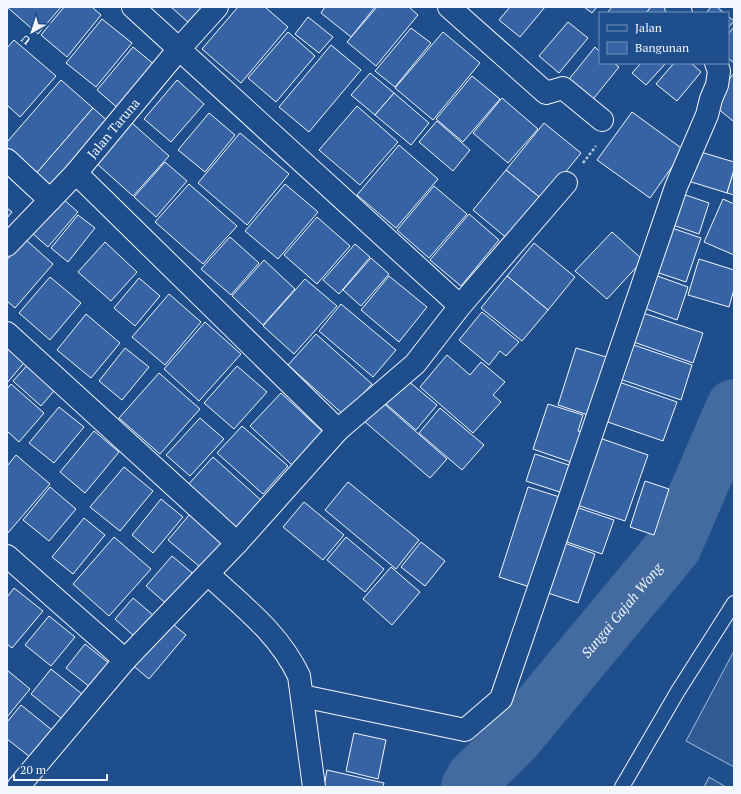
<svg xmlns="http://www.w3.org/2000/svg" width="741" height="794" font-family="'PT Serif',serif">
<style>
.built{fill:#305b95;stroke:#a8bbd7}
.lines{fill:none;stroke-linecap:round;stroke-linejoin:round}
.river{stroke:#446ba0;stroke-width:56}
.building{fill:#3563a3;stroke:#f2f6ff}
.service-casing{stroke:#f2f6ff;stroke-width:16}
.minor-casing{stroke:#f2f6ff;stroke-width:24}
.path{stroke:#b3c4dc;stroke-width:2.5;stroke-dasharray:3 2;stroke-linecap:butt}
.service{stroke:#1f4e8c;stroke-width:14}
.minor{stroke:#1f4e8c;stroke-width:22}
.labels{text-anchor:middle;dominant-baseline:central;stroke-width:3;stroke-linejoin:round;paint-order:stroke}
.street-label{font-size:13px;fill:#f2f6ff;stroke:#1f4e8c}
.water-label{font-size:14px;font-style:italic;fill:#f2f6ff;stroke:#1f4e8c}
</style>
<rect width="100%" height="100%" fill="#1f4e8c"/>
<!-- built -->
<g class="built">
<path d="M734 651V767L686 741Z"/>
<path d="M709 777 726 787H704Z"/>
</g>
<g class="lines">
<!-- river -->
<path class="river" id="s1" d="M469 787 474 778 513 740 674 546 734 407"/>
</g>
<!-- building -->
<g class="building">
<path d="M7 7H61L38 34Z"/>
<path d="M64 7H92L101 15 67 57 41 35Z"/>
<path d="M171 7H203L189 23Z"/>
<path d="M238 7H265L288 27 241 83 202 49Z"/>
<path d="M325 7H375L351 37 321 13Z"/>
<path d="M377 7H409L418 15 376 66 347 42Z"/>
<path d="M510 7H545L520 37 499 20Z"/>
<path d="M584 7H597L592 13Z"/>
<path d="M612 7H651L646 13H607Z"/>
<path d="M651 7H667L674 13H646Z"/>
<path d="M711 7H717L724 13H706Z"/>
<path d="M728 16 734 21 728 28Z"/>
<path d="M308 17 333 37 319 53 295 34Z"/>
<path d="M102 19 132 43 96 87 66 63Z"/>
<path d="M568 22 588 38 559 73 539 56Z"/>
<path d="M734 27V63L728 58V34Z"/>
<path d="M411 28 431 43 395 87 375 71Z"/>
<path d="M288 32 315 56 276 102 248 78Z"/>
<path d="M443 32 480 63 433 120 395 88Z"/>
<path d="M14 40 56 76 20 117 7 105V48Z"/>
<path d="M331 45 361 70 309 132 279 107Z"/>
<path d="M133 47 156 66 120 110 97 90Z"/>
<path d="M595 47 600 52V63H614L619 67 590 103 566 83Z"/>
<path d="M641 63H666L646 85 632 73Z"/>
<path d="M674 63H691L701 72 677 101 656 84Z"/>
<path d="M370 73 394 93 375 115 351 95Z"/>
<path d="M734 73V120L733 121 711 103Z"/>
<path d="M472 76 500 99 463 142 436 119Z"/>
<path d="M61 80 93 108 34 176 7 152V142Z"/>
<path d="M177 80 204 104 171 142 144 119Z"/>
<path d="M394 93 429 123 411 145 375 115Z"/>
<path d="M502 98 538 129 508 163 473 133Z"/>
<path d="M357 106 398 142 360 185 319 150Z"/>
<path d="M93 108 111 124 51 191 34 176Z"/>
<path d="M632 112 684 150 650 198 597 160Z"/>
<path d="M209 113 235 135 205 172 178 150Z"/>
<path d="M437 121 470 150 453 171 419 142Z"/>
<path d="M132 123 169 156 133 196 96 163Z"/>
<path d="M544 123 581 153 543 200 506 170Z"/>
<path d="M240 133 289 174 247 225 198 183Z"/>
<path d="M399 145 438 179 396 228 357 195Z"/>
<path d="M694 150 734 162V170L727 193 685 180Z"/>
<path d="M165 162 187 181 156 217 134 197Z"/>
<path d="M506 170 543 200 509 240 473 210Z"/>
<path d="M734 170V195L727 193Z"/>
<path d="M189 184 237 226 203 264 155 222Z"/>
<path d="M285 184 318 212 278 259 245 231Z"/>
<path d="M434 186 467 214 429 258 397 230Z"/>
<path d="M677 192 709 203 699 234 667 223Z"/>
<path d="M62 198 78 212 48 247 32 233Z"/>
<path d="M723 199 734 204V255L704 242Z"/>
<path d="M7 208 12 212 7 218Z"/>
<path d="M469 214 499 240 461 286 430 260Z"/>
<path d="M78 215 95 228 68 262 51 248Z"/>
<path d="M317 217 350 246 317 284 284 255Z"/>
<path d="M666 226 701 238 686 282 650 270Z"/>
<path d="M612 232 643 260 607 299 575 271Z"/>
<path d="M230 237 259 263 231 295 201 269Z"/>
<path d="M25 239 53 264 15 308 7 301V260Z"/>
<path d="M105 242 137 272 111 301 78 272Z"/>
<path d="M534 243 575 277 548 310 507 276Z"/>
<path d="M355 244 370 257 339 294 323 280Z"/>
<path d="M371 258 389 274 361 306 343 290Z"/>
<path d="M699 259 734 270V289L729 307 688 295Z"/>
<path d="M264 260 295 289 263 325 232 296Z"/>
<path d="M649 273 688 287 677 320 638 306Z"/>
<path d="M389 276 427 307 399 342 361 310Z"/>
<path d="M507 276 548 310 522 341 481 308Z"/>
<path d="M50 277 81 303 50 340 19 313Z"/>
<path d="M139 278 160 296 135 326 114 308Z"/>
<path d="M305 279 337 306 294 354 263 326Z"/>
<path d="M169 294 201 322 165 365 132 337Z"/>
<path d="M341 304 396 350 373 377 319 331Z"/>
<path d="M637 311 703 333 693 363 628 340Z"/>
<path d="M482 312 519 342 506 356 500 351 489 365 459 340Z"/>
<path d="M86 314 120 343 91 378 57 350Z"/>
<path d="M205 322 241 354 199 401 164 369Z"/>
<path d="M316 334 372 384 344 415 288 365Z"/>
<path d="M7 340 28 358 7 383Z"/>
<path d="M628 343 692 365 681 400 617 378Z"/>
<path d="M125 348 149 367 122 400 99 381Z"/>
<path d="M576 348 613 359 594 417 558 405Z"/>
<path d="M447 355 470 375 481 362 505 382 493 395 501 402 473 433 420 387Z"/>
<path d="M31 361 59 385 41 406 13 381Z"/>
<path d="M237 366 267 392 234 429 204 403Z"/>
<path d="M159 373 200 409 160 454 119 418Z"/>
<path d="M407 380 437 405 416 430 386 404Z"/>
<path d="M616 381 677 402 663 441 602 420Z"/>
<path d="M11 384 44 413 19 442 7 431V389Z"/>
<path d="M281 393 323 432 292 465 250 426Z"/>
<path d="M381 401 447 459 430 478 364 421Z"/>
<path d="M548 404 583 415 578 431 589 435 579 465 533 449Z"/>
<path d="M59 407 84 427 54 463 29 443Z"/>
<path d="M440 408 484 445 462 470 419 433Z"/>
<path d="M200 418 224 439 190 476 166 455Z"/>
<path d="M242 426 288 466 263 494 217 453Z"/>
<path d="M94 431 119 452 85 493 60 472Z"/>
<path d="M594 436 648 455 625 521 571 503Z"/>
<path d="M535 454 578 468 569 495 526 481Z"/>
<path d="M16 455 50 484 7 534V466Z"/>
<path d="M213 457 263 502 237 532 187 486Z"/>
<path d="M124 467 153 491 120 531 90 507Z"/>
<path d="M645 481 669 489 654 535 630 527Z"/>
<path d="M348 482 419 540 396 569 325 510Z"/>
<path d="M50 487 76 509 49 541 23 520Z"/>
<path d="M528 487 566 499 536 589 499 577Z"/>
<path d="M161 499 183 517 153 553 132 535Z"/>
<path d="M304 502 344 535 323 560 283 527Z"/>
<path d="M570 505 614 520 602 554 558 539Z"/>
<path d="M190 514 227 545 206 572 168 540Z"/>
<path d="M84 518 105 535 73 574 52 557Z"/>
<path d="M114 537 151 569 109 616 73 584Z"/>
<path d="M346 537 384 569 365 592 327 560Z"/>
<path d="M559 541 595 554 578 603 542 591Z"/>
<path d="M421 542 445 561 425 586 401 567Z"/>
<path d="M172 556 197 577 170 607 146 586Z"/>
<path d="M391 567 420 592 392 625 363 599Z"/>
<path d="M14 588 43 611 12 648 7 644V597Z"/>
<path d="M133 598 153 615 134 636 115 619Z"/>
<path d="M49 616 75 637 51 666 25 645Z"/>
<path d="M168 620 186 635 149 679 130 663Z"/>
<path d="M85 644 110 664 91 688 66 668Z"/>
<path d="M51 669 82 694 62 719 31 694Z"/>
<path d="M7 670 30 689 7 717Z"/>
<path d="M21 705 52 730 30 757 7 739V722Z"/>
<path d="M354 733 386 740 378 779 346 771Z"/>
<path d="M327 770 384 783 383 787H324Z"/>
</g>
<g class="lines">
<!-- service casing -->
<g class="service-casing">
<path id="service" d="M622 787 678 691 734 603"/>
</g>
<!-- minor casing -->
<g class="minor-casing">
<g id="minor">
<path d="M133 7 460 306"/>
<path d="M449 7 546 93 563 88 602 120"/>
<path d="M676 7 681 13"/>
<path d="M7 160 50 200"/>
<path d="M76 173 338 430"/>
<path id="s2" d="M7 245 76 173 179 49 217 7"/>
<path d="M7 333 237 543"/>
<path d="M7 556 125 660"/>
<path d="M208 574C243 607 278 632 299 676L314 787"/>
<path d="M302 696 465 730 501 699 676 187 707 115 711 99 717 85 719 71 716 63"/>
<path d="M18 787 125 660 237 543 338 430 415 364 460 306 566 183"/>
</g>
</g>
<!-- path -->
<path class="path" d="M583 163 596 146"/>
<!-- service -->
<use href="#service" class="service"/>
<!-- minor -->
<use href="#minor" class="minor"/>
</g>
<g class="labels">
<!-- street labels -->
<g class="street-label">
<text stroke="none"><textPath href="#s2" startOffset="158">Jalan Taruna</textPath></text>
</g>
<!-- water labels -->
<g class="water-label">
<text stroke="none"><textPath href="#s1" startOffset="234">Sungai Gajah Wong</textPath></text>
</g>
</g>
<!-- border -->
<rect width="741" height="794" fill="none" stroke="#f2f6ff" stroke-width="16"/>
<!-- legend -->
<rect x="599" y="12" width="130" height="52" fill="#1f4e8c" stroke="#7391ba"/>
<rect x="607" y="25" width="20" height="6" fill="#1f4e8c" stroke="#7391ba"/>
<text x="635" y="32" font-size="12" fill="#f2f6ff">Jalan</text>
<rect x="607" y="42" width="20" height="12" fill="#3563a3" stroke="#7391ba"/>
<text x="635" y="52" font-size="12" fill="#f2f6ff">Bangunan</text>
<!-- north arrow -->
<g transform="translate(32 32) rotate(219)" stroke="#1f4e8c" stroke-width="3" paint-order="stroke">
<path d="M0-3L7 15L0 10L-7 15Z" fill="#f2f6ff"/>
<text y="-6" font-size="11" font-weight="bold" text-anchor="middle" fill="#f2f6ff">U</text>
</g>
<!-- scale -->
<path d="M14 774v6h93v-6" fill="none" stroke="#f2f6ff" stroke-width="2"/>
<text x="20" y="774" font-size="12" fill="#f2f6ff" stroke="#1f4e8c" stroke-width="3" paint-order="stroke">20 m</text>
</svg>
